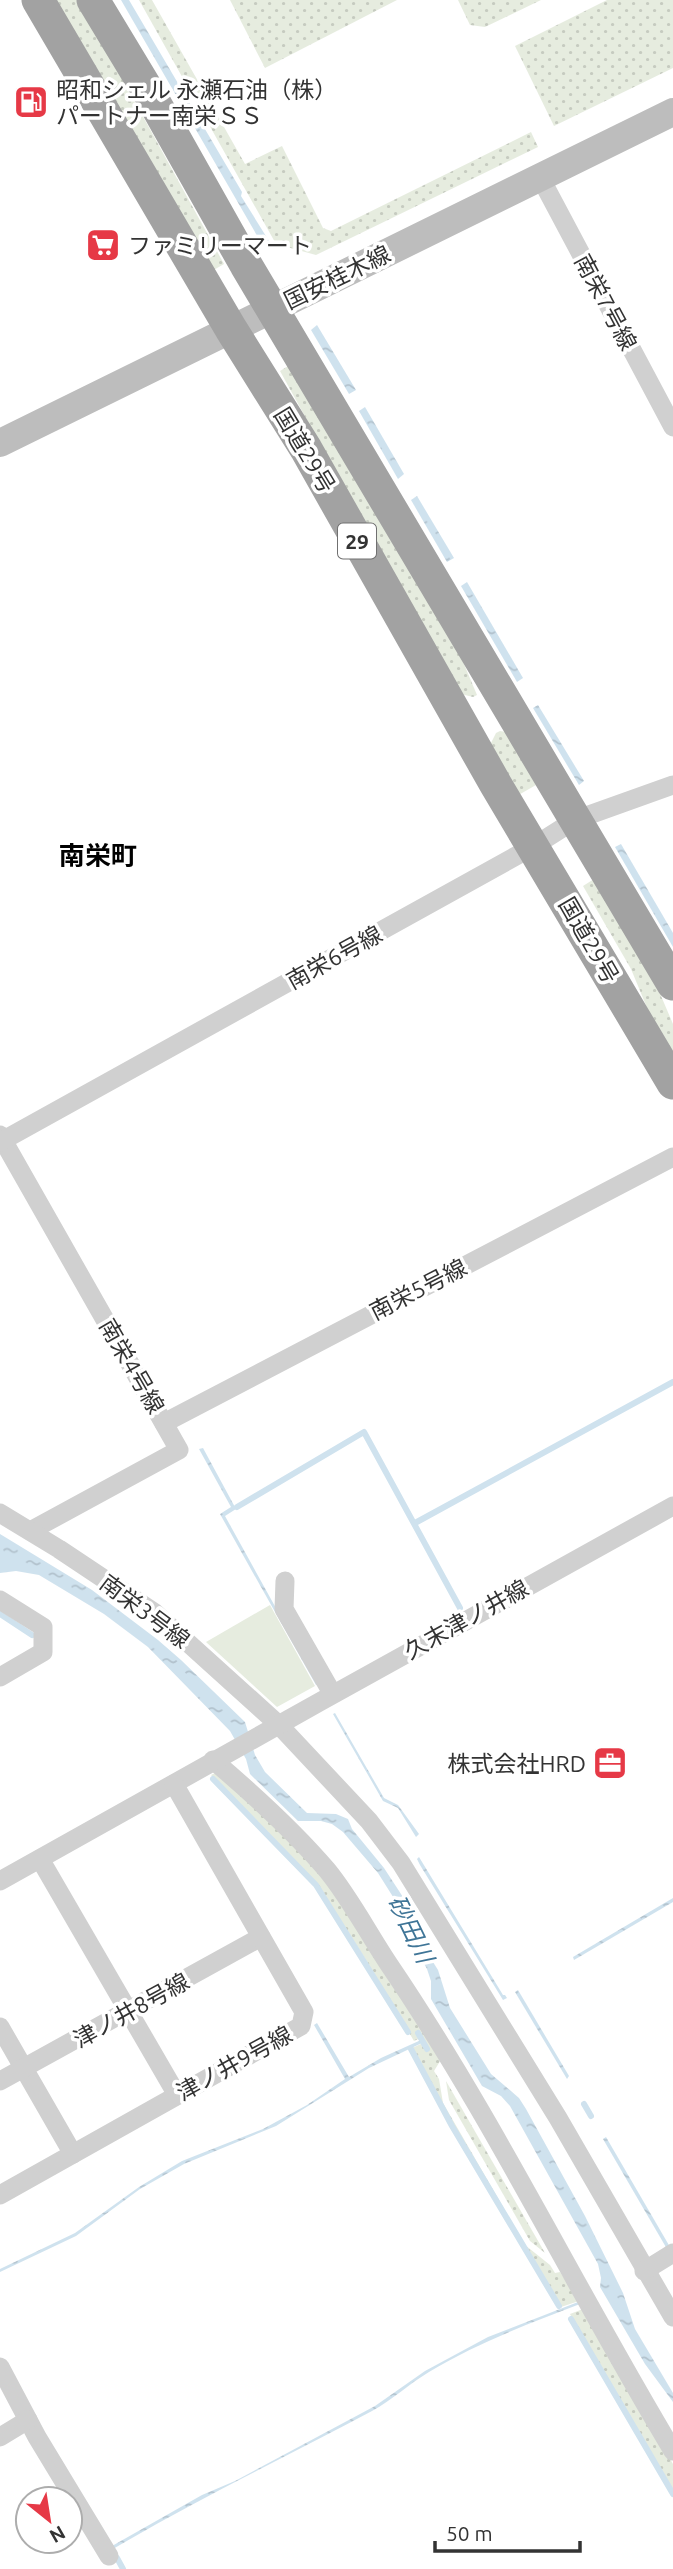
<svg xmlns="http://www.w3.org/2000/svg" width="673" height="2569" font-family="Ubuntu,'Noto Sans JP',sans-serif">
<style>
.grass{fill:url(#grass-dots)}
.green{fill:#e6ecdf}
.water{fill:url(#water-ripples)}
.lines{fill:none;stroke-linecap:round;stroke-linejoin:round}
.stream{stroke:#cfe2ee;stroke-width:6}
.minor{stroke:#d0d0d0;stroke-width:19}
.secondary{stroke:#bdbdbd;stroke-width:28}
.trunk{stroke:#a2a2a2;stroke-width:33}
.labels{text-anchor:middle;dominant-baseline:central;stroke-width:7;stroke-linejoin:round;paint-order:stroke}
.shield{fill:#fff;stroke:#707070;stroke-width:2}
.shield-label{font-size:21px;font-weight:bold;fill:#333}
.poi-label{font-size:23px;fill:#333;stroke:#fff;text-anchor:start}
.street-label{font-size:23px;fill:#333;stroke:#fff}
.water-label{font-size:24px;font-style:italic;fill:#3f7597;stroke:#fff}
.quarter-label{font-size:26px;font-weight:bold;fill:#000;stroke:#fff}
</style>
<defs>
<pattern id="grass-dots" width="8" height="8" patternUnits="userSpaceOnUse" patternTransform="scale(1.75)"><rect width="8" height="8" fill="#e6ecdf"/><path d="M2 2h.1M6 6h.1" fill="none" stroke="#c6cbc0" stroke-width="1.8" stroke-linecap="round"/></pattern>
<pattern id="water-ripples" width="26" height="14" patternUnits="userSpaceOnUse" patternTransform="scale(1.75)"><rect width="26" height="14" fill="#cfe2ee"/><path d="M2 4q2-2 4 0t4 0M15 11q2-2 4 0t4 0" fill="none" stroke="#b2c2cd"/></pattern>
</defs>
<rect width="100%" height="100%" fill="#fff"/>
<!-- grass -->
<g class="grass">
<path d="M51 0H79L224 264 212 271Z"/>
<path d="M139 0H152L245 164 282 146 323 228 331 231 531 132 538 147 316 255 276 244Z"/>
<path d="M230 0H397L265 68Z"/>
<path d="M458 0H541L485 27 470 25Z"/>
<path d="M607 0H673V68L554 126 515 46Z"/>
<path d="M293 363 448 626 477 695 473 697 457 693 280 371Z"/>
<path d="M500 731 506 732 536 785 515 797 490 745 496 733Z"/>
<path d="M594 879 647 963 673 1024V1060L650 1015 631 969 583 886Z"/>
<path d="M217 1772 229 1781 327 1879 442 2058 434 2071 439 2079 443 2103 525 2245 550 2265 555 2273 560 2272 579 2301 561 2307 441 2103 412 2048 423 2043 420 2038 414 2041 366 1960 317 1883 211 1775Z"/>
<path d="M446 2081 545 2253 530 2241 449 2100Z"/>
<path d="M583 2309 673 2464V2491L570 2314Z"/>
</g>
<!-- green -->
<path class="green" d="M270 1605 315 1686 277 1707 206 1642Z"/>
<!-- water -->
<g class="water">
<path d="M121 0H129L242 192 241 196 269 241 263 246Z"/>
<path d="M317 325 356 390 349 394 311 330Z"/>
<path d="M365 407 404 474 398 479 359 411Z"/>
<path d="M417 496 454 558 447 562 411 500Z"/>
<path d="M467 582 523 678 517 682 461 586Z"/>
<path d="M538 705 584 781 579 785 533 708Z"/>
<path d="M621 844 673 933V947L615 847Z"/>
<path d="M203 1448 236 1509 225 1516 318 1684 316 1685 220 1514 231 1507 199 1449Z"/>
<path d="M0 1534 92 1590 158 1640 181 1660 245 1722 255 1755 265 1772 307 1813 336 1814 348 1819 352 1829 384 1868 416 1917 418 1938 438 1970 450 2008 491 2074 519 2098 526 2109 585 2216 623 2293 635 2329 673 2393V2402L645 2364 600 2287 601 2278 598 2264 510 2106 501 2096 482 2086 431 1999V1981L427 1969 408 1936 395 1900 378 1873 343 1832 332 1824 321 1821H298L250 1774 246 1759 230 1731 148 1647 104 1614 39 1575 16 1571 0 1573Z"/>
<path d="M335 1713 384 1798 398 1805 419 1834 416 1837 398 1808 383 1801 333 1714Z"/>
<path d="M419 1857 503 1995H505L507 1998 503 2000 420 1865 417 1859Z"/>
<path d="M673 1898V1902L574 1960 573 1957Z"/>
<path d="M518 1990 569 2076 567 2079 515 1992Z"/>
<path d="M317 2023 349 2077 381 2058 421 2040 422 2043 369 2068 276 2126 184 2164 140 2189 76 2236 0 2272V2269L75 2233 139 2187 182 2161 263 2129 307 2105 345 2079 314 2025Z"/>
<path d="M606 2137 670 2247 667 2249 603 2139Z"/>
<path d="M578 2302 580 2304C528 2324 477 2343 429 2372 409 2384 392 2400 372 2411 286 2457 198 2499 113 2549L112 2546 202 2495 235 2481 375 2406 425 2371 488 2337Z"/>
</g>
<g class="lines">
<!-- stream -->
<g class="stream">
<path d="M237 1507 364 1432 460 1608"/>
<path d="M415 1523 673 1382"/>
<path d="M0 1614 32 1635"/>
<path d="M213 1779 316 1885 408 2032"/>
<path d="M418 2033 427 2049"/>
<path d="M411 2049 452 2126 559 2306"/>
<path d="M584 2104 591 2116"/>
<path d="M571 2319 673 2494"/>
<path d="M117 2558 123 2569"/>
</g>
<!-- minor -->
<g class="minor">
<path d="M540 177 673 427"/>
<path d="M0 1135 179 1450 30 1531"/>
<path d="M0 1142 534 846 575 820 673 785"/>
<path d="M164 1423 673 1157"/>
<path d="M0 1513 59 1549 155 1613 279 1725 369 1821 401 1863 558 2118 673 2317"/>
<path d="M285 1581 284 1609 332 1693"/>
<path d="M0 1600 43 1627V1652L0 1677"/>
<path d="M213 1760C253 1794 293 1830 327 1870 350 1898 368 1933 388 1963 494 2119 576 2290 673 2451"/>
<path d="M40 1859 177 2095"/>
<path d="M0 1881C224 1756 448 1629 673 1506"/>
<path d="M0 2027 73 2154"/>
<path d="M0 2081 261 1937"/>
<path d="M0 2195 301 2026 304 2012 174 1784"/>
<path d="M644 2271 673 2253"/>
<path d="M0 2367 37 2437 109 2556"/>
<path d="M0 2437 28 2420"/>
</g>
<!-- secondary -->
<path class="secondary" d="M0 443 673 112"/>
<!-- trunk -->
<g class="trunk">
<path d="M38 0 231 329 306 449 496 785 673 1083"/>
<path d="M93 0 148 91 246 265 673 984"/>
</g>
</g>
<!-- icons -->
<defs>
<g id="fuel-square" transform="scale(1.75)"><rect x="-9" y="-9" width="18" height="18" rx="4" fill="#e63946" stroke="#fff"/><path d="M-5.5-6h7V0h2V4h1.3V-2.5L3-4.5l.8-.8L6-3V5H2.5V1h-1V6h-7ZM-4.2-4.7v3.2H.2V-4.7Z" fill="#fff"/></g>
<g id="supermarket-square" transform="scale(1.75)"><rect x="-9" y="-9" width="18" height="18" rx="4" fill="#e63946" stroke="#fff"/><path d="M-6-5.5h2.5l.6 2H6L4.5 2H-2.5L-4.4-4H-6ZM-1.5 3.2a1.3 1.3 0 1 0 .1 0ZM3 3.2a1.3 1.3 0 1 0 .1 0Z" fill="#fff"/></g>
<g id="office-square" transform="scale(1.75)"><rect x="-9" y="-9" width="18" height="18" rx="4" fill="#e63946" stroke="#fff"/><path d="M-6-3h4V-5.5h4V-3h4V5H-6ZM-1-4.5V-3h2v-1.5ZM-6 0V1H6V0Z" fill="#fff"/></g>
</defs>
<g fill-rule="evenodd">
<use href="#fuel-square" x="31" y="102"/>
<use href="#supermarket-square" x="103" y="245"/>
<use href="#office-square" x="610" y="1763"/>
</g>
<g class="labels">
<!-- shield labels -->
<rect class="shield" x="338" y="523.5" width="38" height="35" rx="5"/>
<g class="shield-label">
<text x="357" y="541">29</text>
</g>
<!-- poi labels -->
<g class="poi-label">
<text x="56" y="89">昭和シェル 永瀬石油（株）<tspan x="56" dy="26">パートナー南栄ＳＳ</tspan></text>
<text x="128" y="245">ファミリーマート</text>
<text x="586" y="1763" text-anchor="end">株式会社HRD</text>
</g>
<!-- street labels -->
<g class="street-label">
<text transform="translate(337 277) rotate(-26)">国安桂木線</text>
<text transform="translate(606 302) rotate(62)">南栄7号線</text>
<text transform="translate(305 450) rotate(59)">国道29号</text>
<text transform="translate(589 940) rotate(60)">国道29号</text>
<text transform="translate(334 957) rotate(-29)">南栄6号線</text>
<text transform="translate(418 1289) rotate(-27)">南栄5号線</text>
<text transform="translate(132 1366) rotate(60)">南栄4号線</text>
<text transform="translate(145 1611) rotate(37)">南栄3号線</text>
<text transform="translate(466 1619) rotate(-29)">久末津ノ井線</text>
<text transform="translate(131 2010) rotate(-29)">津ノ井8号線</text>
<text transform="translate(234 2063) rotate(-29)">津ノ井9号線</text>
</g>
<!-- water labels -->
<g class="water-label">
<text transform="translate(411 1929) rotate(64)">砂田川</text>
</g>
<!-- quarter labels -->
<g class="quarter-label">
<text x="98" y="855">南栄町</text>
</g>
</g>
<!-- north arrow -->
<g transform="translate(49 2520) rotate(150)"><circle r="33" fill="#ffffff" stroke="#adadad" stroke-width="2"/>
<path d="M0-5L12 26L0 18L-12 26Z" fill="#e63946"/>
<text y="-10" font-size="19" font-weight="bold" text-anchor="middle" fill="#333333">N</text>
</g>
<!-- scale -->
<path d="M435 2541v10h145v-10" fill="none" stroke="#333333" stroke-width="3.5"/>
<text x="446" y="2541" font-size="21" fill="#333333" stroke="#ffffff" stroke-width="5" paint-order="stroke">50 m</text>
</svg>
